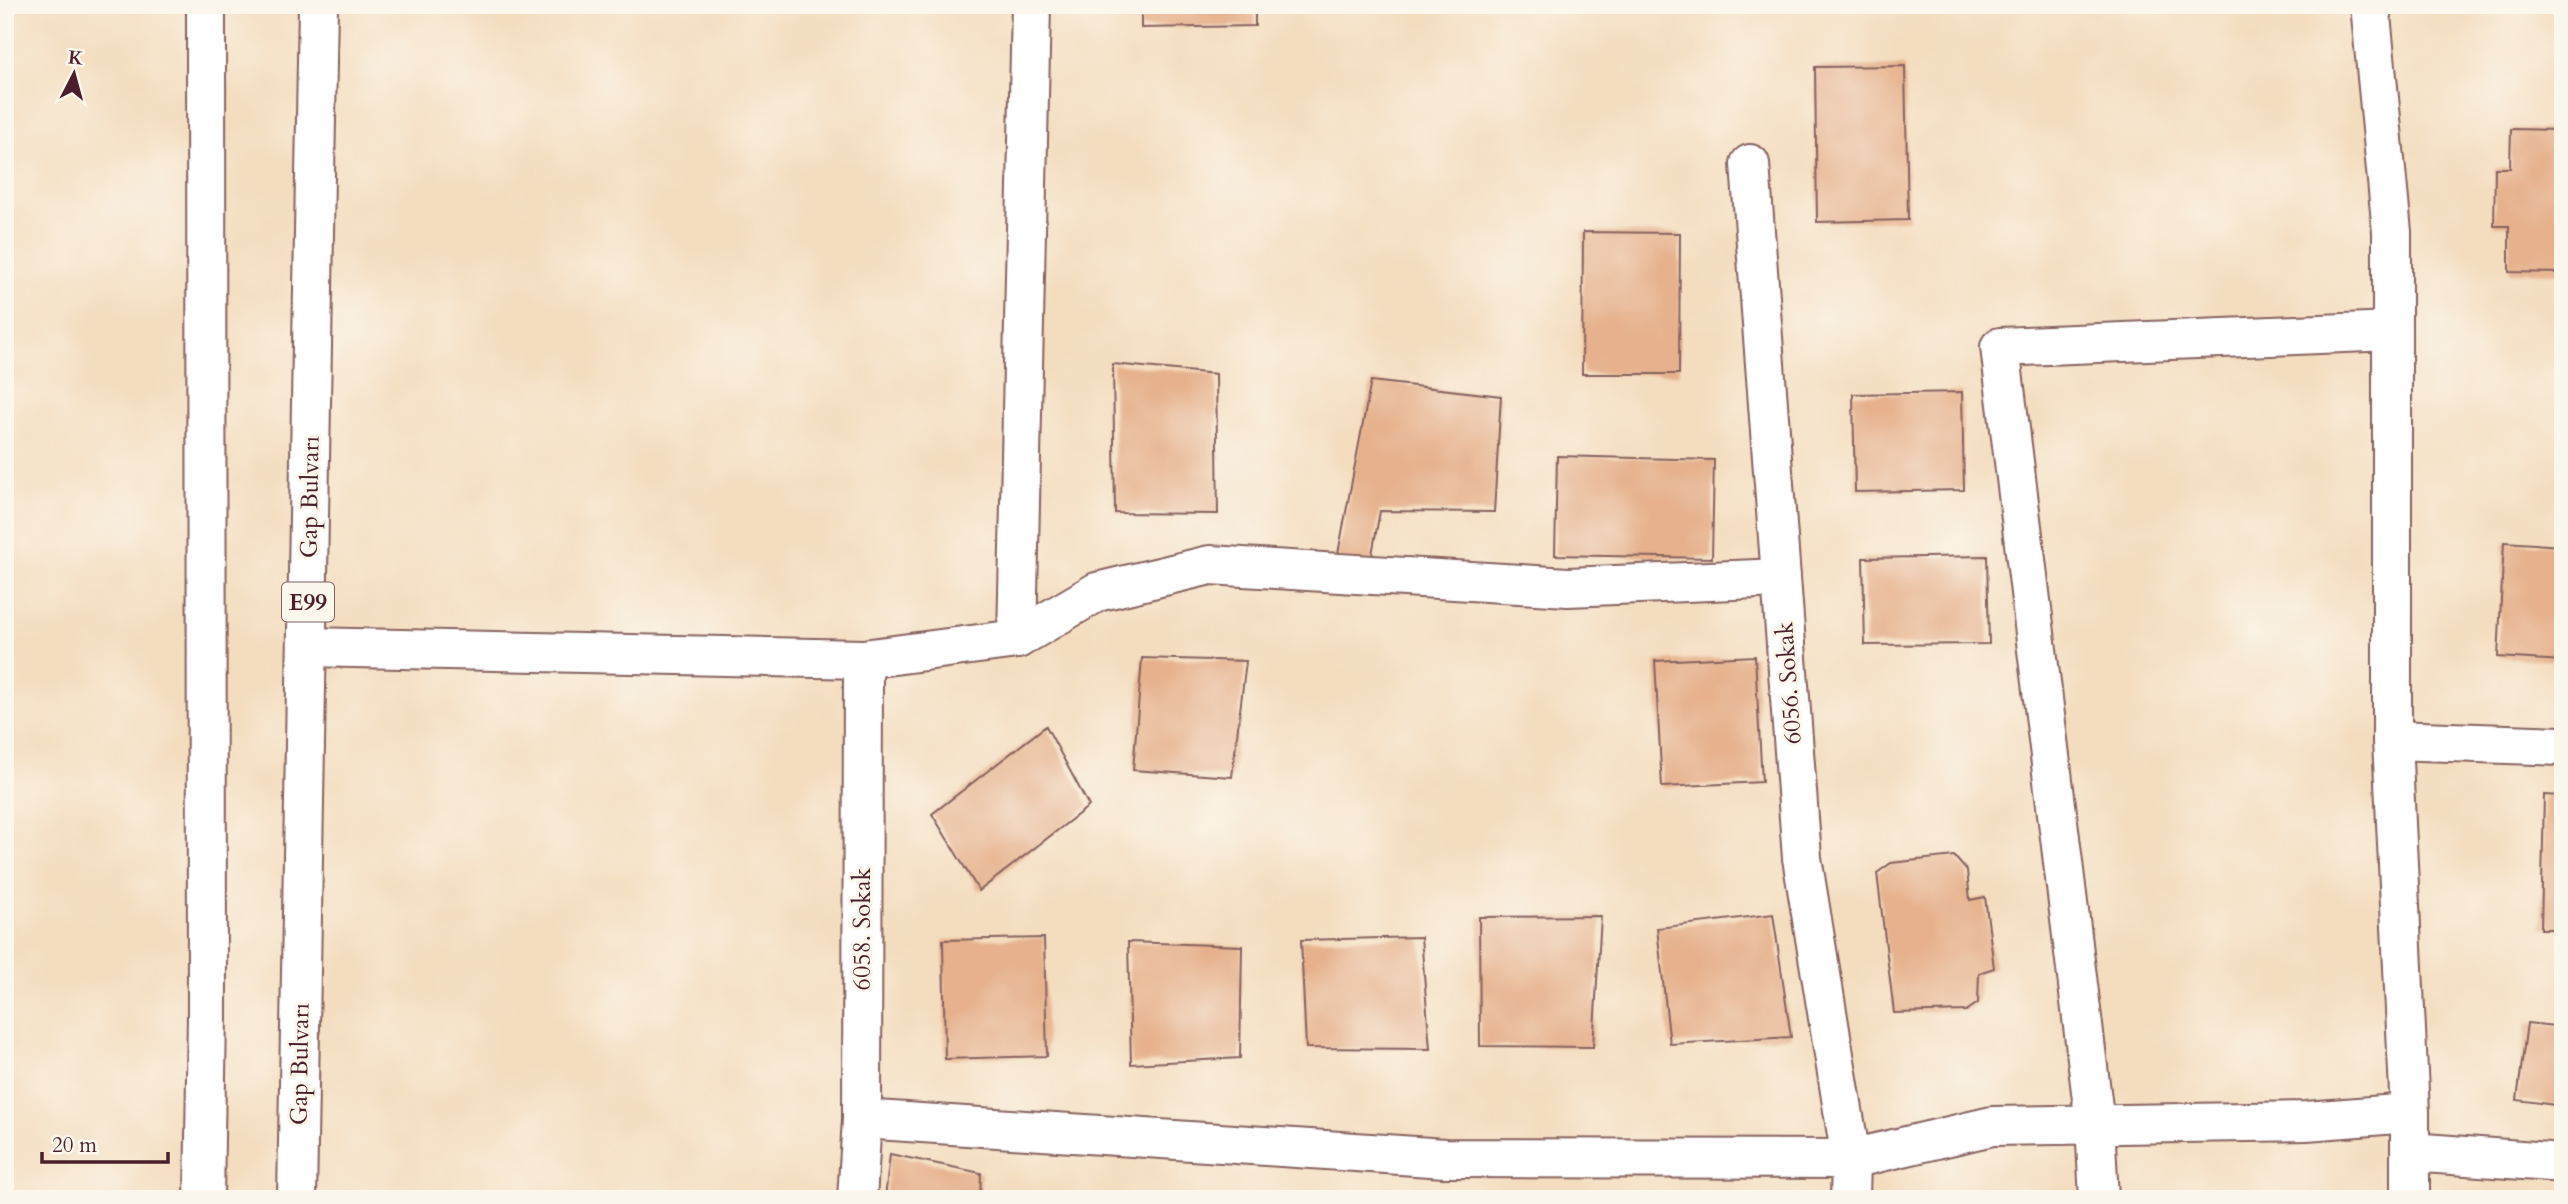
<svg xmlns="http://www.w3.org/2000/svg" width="2568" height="1204" font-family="Cardo,serif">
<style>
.building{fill:#e6b18c}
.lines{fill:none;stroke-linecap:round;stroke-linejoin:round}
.street-casing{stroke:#86625f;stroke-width:42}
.highway-casing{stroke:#86625f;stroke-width:42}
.street{stroke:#fff;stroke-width:38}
.highway{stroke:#fff;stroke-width:38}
.labels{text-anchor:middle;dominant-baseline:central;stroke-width:6;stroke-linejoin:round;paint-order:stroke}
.shield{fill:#fbf7ec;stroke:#7f6065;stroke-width:2}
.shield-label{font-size:23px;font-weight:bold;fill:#4a1f2b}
.street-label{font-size:24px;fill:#4a1f2b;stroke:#fbf7ec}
</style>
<rect width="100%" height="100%" fill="#fbf7ec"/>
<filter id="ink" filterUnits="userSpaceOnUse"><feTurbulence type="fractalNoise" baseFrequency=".0143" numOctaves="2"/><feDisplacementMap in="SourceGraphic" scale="14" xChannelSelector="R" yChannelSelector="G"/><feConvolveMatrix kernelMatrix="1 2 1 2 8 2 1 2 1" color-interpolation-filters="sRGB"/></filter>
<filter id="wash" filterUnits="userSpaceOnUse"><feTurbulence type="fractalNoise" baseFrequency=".00686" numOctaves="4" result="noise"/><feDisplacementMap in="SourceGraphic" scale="28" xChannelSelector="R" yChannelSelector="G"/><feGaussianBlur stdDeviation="1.57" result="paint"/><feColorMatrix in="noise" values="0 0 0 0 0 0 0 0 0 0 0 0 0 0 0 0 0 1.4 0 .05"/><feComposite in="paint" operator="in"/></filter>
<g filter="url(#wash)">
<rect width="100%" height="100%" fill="#f4ddbf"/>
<g id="blocks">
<!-- building -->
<g class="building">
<path d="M1141 5H1255V26L1141 28Z"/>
<path d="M1905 66 1908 220 1817 222 1815 67Z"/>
<path d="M2511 129 2563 130V273L2509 272V226H2494L2495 168H2510Z"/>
<path d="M1583 232 1680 233 1679 374H1582Z"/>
<path d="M1113 364 1216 374 1218 514 1115 513Z"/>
<path d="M1371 381 1501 396 1494 512 1380 511 1370 565 1337 559Z"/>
<path d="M1962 392 1964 490 1855 492 1853 394Z"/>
<path d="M1557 456 1714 460 1712 558 1555 555Z"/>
<path d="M2504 542 2563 546V661L2498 657Z"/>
<path d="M1987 556 1989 644 1865 645 1863 558Z"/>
<path d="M1755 656 1762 782 1662 787 1655 661Z"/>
<path d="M1142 658 1246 661 1232 777 1133 770Z"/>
<path d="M1046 726 1089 806 979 891 932 814Z"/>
<path d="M2544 795 2563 796V929H2541Z"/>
<path d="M1954 856 1967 871 1970 900 1985 897 1994 968 1979 973 1978 1003 1966 1011 1894 1013 1877 873 1891 863Z"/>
<path d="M1773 914 1791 1037 1670 1044 1657 928Z"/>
<path d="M1601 916 1593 1047 1480 1046 1479 917Z"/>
<path d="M1421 937 1430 1049 1306 1048 1301 940Z"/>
<path d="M1044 938 1047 1056 945 1059 943 940Z"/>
<path d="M1128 942 1242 946 1240 1058 1131 1064Z"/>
<path d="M2527 1023 2563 1027V1106L2517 1100Z"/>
<path d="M890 1154 981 1173 980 1199H885Z"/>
</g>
</g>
</g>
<g filter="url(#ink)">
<use href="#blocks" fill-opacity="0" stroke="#86625f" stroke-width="2"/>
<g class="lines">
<!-- street casing -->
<g class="street-casing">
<g id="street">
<path d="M2370 5 2392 232V740L2410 1113V1199"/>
<path d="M1750 164 1802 858 1851 1159 1850 1199"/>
<path d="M1017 639 1031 5"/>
<path d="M307 647 863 659 1017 639 1097 592 1210 565 1568 587 1781 578"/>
<path d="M2392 740 2563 746"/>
<path d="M862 1119 1445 1158 1851 1159 1992 1126 2306 1121 2410 1113"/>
<path d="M2410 1152 2563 1163"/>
<path d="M857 1199 862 1119 863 659"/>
<path d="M2099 1199 2095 1124 2000 347 2392 331"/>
</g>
</g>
<!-- highway casing -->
<g class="highway-casing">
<g id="highway">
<path d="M204 1199 207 1015 206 5"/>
<path d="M297 1199 318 5"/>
</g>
</g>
<!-- street -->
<use href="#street" class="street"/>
<!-- highway -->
<use href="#highway" class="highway"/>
</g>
</g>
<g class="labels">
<!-- shield labels -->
<rect class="shield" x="282" y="582.5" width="52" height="39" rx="5"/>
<g class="shield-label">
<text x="308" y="602">E99</text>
</g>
<!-- street labels -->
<g class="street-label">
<text transform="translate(310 497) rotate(-89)">Gap Bulvarı</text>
<text transform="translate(1789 683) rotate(-94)">6056. Sokak</text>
<text transform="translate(862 929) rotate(-90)">6058. Sokak</text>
<text transform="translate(300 1064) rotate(-89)">Gap Bulvarı</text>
</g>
</g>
<!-- margin -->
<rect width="2568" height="1204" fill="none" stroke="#fbf7ec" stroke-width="28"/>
<!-- north arrow -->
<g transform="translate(74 74) rotate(6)" stroke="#fbf7ec" stroke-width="5" paint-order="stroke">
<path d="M0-5L12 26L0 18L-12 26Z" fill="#4a1f2b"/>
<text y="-10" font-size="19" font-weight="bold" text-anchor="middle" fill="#4a1f2b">K</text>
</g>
<!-- scale -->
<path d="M42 1152v10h126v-10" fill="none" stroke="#4a1f2b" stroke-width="3.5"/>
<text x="52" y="1152" font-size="21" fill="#4a1f2b" stroke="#fbf7ec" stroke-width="5" paint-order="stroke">20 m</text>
</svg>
